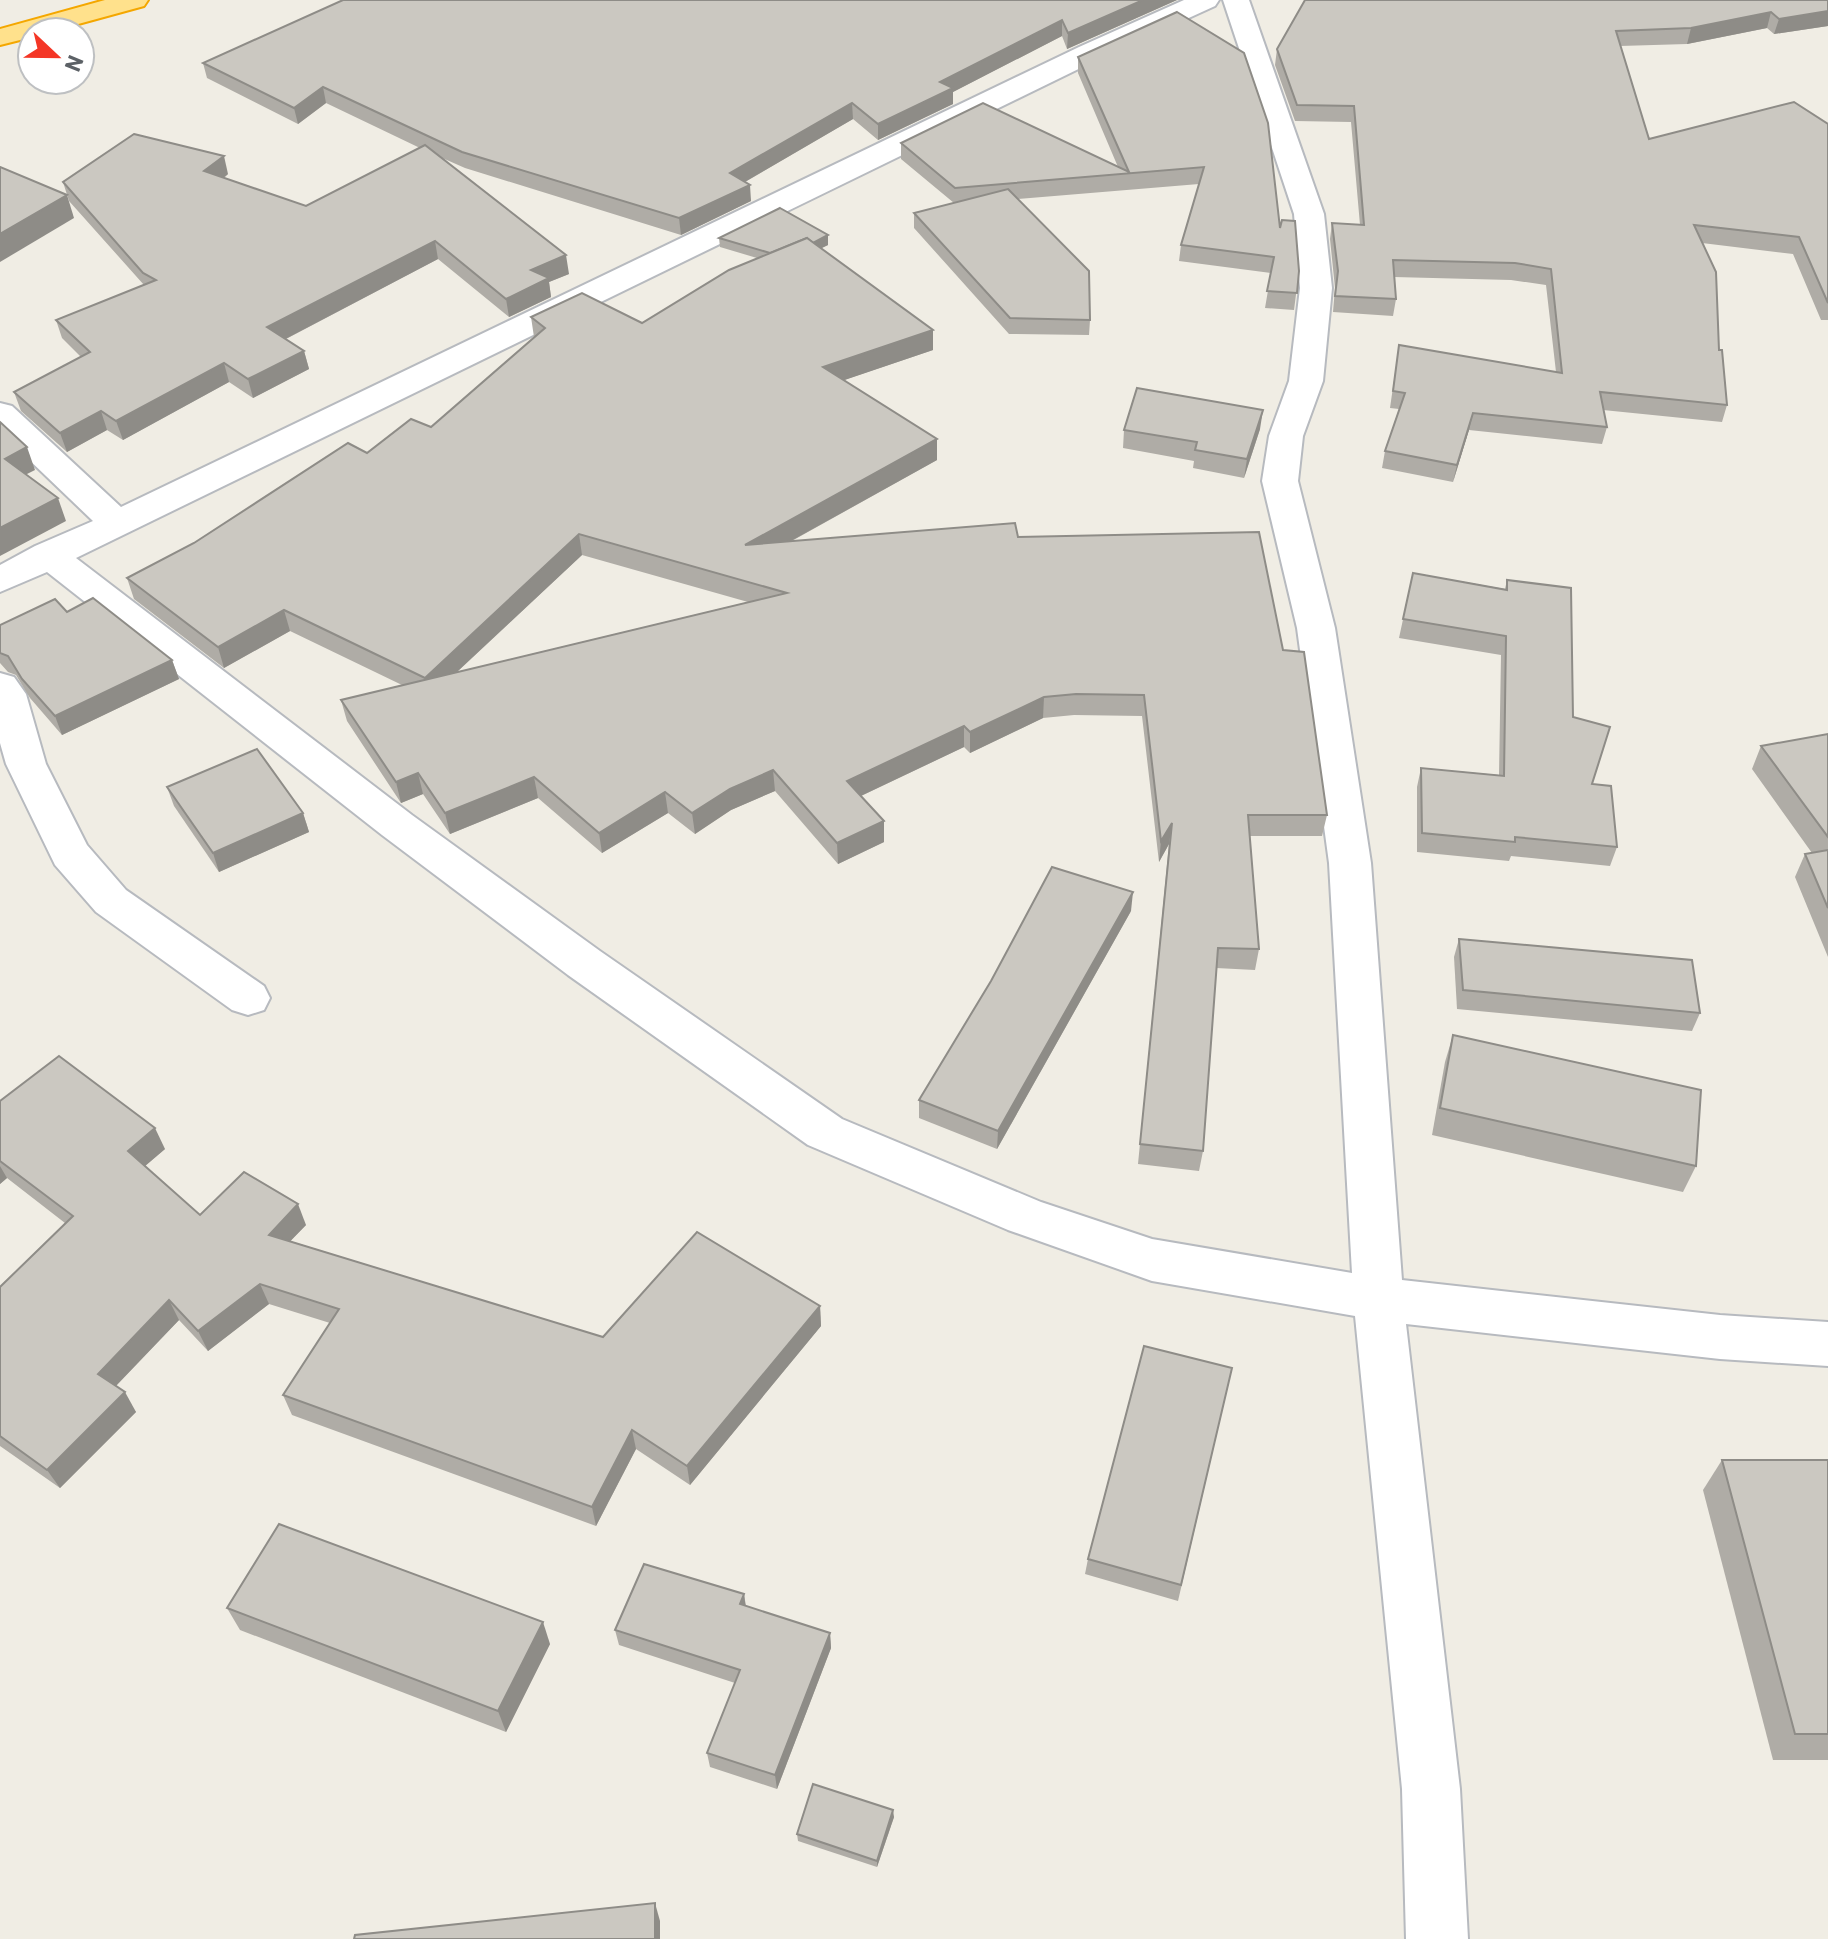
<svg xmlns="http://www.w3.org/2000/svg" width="1828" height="1939" font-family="Barlow,sans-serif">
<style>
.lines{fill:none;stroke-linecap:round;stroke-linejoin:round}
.street-casing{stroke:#b7babf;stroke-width:4}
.highway-casing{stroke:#f4a700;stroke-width:4}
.street{fill:#fff;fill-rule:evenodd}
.highway{fill:#ffe18c;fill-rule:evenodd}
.wall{fill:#afaca6;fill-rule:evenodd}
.shaded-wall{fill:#8e8c87}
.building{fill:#cbc8c1;stroke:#8e8c87;stroke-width:2}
</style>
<rect width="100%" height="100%" fill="#f0ede4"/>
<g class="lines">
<!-- street casing -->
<g class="street-casing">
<g id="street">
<path d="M1184 0H1219L1215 6 1099 59 76 558 412 815 600 951 842 1119 1041 1202 1152 1239 1352 1273 1329 863 1297 628 1262 481 1269 436 1289 381 1300 288 1294 214 1223 0H1249L1324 214 1332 288 1323 381 1303 436 1298 481 1335 628 1371 863 1402 1280 1720 1315 1828 1322V1366L1720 1359 1406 1324 1460 1789 1468 1939H1406L1402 1789 1355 1316 1152 1281 1008 1230 808 1145 568 975 382 835 47 572 0 592V565L35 546 93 521 0 432V403L12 406 121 507 1079 47Z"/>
<path d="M0 673 14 677 26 694 46 764 87 845 126 890 264 986 270 998 264 1010 248 1015 232 1010 96 912 55 865 6 764 0 743Z"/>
</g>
</g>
<!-- highway casing -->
<g class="highway-casing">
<path id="highway" d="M105 0H148L144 6 49 32H32V37L0 45V29Z"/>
</g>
<!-- street -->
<use href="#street" class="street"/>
<!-- highway -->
<use href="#highway" class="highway"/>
</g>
<!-- wall -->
<g class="wall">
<path d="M343 0H1177L1067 49 1062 36 953 92V104L878 140 853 119 745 182 751 201 681 235 465 168 440 157 569 274 549 282 551 297 509 317 438 259 286 339 304 351 309 369 253 398 229 382 123 440 107 430 67 452 21 411 14 392 81 357 62 338 56 320 144 285 69 201 63 182 228 174 224 178 306 206 420 148 326 103 298 124 207 78 203 63Z"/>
<path d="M1828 0V26L1774 34 1767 28 1687 44 1620 46 1649 139 1828 124V320H1821L1793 254 1702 243 1727 405 1722 422 1603 410 1607 427 1602 444 1469 430 1453 482 1382 468 1385 451 1399 409 1390 408 1399 345 1556 372 1546 285 1511 280 1394 277 1396 299 1393 316 1333 312 1335 288 1330 239 1332 223 1360 225 1351 122 1295 121 1275 65 1277 49Z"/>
<path d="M1078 57 1280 228 1299 271 1294 310 1265 308 1271 273 1179 261 1181 245 1199 184 1018 199 1090 320 1089 335 1009 334 914 228V213L954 203 901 159V143L1118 167 1078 73Z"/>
<path d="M828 235V245L821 248 933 350 844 380 937 439V460L790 542 1018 537 1283 650 1327 815 1322 836H1250L1259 949 1255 970 1216 968 1203 1151 1199 1171 1138 1164 1169 844 1159 862 1142 716 1074 715 1043 718 970 753 964 747 861 796 884 842 838 864 775 791 731 810 695 834 668 813 602 853 538 798 450 834 423 794 401 803 347 721 341 700 402 685 290 631 224 668 134 599 127 578 367 453 431 427 534 337 531 317 642 323 757 258 720 247 719 238ZM582 555 748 602 457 672Z"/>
<path d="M1260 429 1244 478 1193 468 1194 461 1123 448 1124 430Z"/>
<path d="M1413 573 1505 589 1507 580 1573 717 1592 784 1617 847 1610 866 1511 856 1509 861 1417 852V787L1421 768 1499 775 1501 655 1399 638Z"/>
<path d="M67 612 172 660 179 679 62 735 30 698 16 675 8 672 0 663V625Z"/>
<path d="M1828 734V957L1795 877 1805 854 1812 853 1752 769 1761 746Z"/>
<path d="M167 787 303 813 309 832 219 872 174 806Z"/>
<path d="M1131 911 997 1149 919 1118V1100Z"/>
<path d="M1459 939 1700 1013 1692 1031 1457 1009 1454 957Z"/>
<path d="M1453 1035 1696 1166 1683 1192 1432 1135 1445 1062Z"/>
<path d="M0 1101 165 1149 145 1166 200 1215 306 1225 290 1241 603 1337 820 1306 821 1326 690 1485 636 1449 596 1526 292 1415 283 1395 330 1323 269 1304 208 1351 179 1320 116 1386 136 1412 60 1488 0 1446V1287L65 1223 7 1178 0 1184Z"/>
<path d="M1232 1368 1178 1601 1085 1574 1088 1559Z"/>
<path d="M1722 1460H1828V1760H1773L1703 1490Z"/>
<path d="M744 1594 746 1606 830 1633 831 1648 777 1789 710 1767 707 1753 735 1683 619 1645 615 1630Z"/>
<path d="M227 1608 550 1644 506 1732 240 1630Z"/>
<path d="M894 1817 877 1867 798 1841 797 1834Z"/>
</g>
<!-- shaded-wall -->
<g class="shaded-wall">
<path d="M1143 0H1177L1067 49 1068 33Z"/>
<path d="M1828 11V26L1774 34 1779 19Z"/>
<path d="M1771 12 1767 28 1687 44 1691 28Z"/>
<path d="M1062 20V36L953 92V104L878 140V124L940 82Z"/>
<path d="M323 87 326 103 298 124 294 108Z"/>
<path d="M852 103 853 119 731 190 730 173Z"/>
<path d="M224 156 228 174 209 189 204 171Z"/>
<path d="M750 185 751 201 681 235 679 218Z"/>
<path d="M67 195 74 218 0 262V234Z"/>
<path d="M828 235V245L784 267 783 258Z"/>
<path d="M435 241 438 259 272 346 267 327Z"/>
<path d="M566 255 569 274 549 282 551 297 509 317 506 299 531 270Z"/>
<path d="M933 330V350L824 387 823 367Z"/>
<path d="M304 351 309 369 253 398 248 379Z"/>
<path d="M224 363 229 382 123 440 116 421Z"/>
<path d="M1263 410 1260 429 1244 478 1247 459Z"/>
<path d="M101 411 107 430 67 452 60 433Z"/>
<path d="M1473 413 1469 430 1453 482 1457 465Z"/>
<path d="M937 439V460L746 566 745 545Z"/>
<path d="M27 447 35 470 13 481 5 459Z"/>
<path d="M58 498 66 521 0 556V528Z"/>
<path d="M579 534 582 555 429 698 425 678Z"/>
<path d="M284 610 290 631 224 668 218 647Z"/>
<path d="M172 660 179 679 62 735 55 716Z"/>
<path d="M1044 697 1043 718 970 753V732Z"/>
<path d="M964 726V747L848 802 847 781Z"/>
<path d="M773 770 775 791 731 810 695 834 692 813 730 789Z"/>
<path d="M418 773 423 794 401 803 396 782Z"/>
<path d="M534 777 538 798 450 834 445 813Z"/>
<path d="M665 792 668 813 602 853 599 833Z"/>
<path d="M303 813 309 832 219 872 213 853Z"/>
<path d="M884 821V842L838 864 837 843Z"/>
<path d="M1172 823 1169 844 1159 862 1161 841Z"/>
<path d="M1133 892 1131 911 997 1149 998 1131Z"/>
<path d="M155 1128 165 1149 138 1172 128 1151Z"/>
<path d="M0 1166 7 1178 0 1184Z"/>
<path d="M298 1204 306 1225 277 1255 269 1235Z"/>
<path d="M260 1284 269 1304 208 1351 198 1331Z"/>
<path d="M169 1300 179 1320 109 1393 98 1374Z"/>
<path d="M820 1306 821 1326 690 1485 687 1466Z"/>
<path d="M125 1392 136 1412 60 1488 47 1470Z"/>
<path d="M632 1430 636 1449 596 1526 592 1507Z"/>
<path d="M744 1594 746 1610 740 1604Z"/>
<path d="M543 1622 550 1644 506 1732 498 1711Z"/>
<path d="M830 1633 831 1648 777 1789 775 1775Z"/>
<path d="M893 1810 894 1817 877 1867V1861Z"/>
<path d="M655 1903 660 1921V1939H655Z"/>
</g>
<!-- building -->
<g class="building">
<path d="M343 0H1143L1068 33 1062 20 940 82 953 88 878 124 852 103 730 173 750 185 679 218 462 152 323 87 294 108 203 63Z"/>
<path d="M1305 0H1828V11L1779 19 1771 12 1691 28 1616 31 1649 139 1794 102 1828 124V303L1799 237 1694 225 1716 272 1719 350H1722L1727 405 1600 392 1607 427 1473 413 1457 465 1385 451 1405 393 1393 391 1399 345 1562 373 1551 269 1515 263 1393 260 1396 299 1335 296 1338 271 1332 223 1364 225 1354 106 1297 105 1277 49Z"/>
<path d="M1177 12 1244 53 1268 123 1280 228 1282 220 1295 221 1299 271 1297 293 1267 291 1274 257 1181 245 1204 167 955 188 901 143 983 103 1129 172 1078 57Z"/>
<path d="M134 134 224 156 204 171 306 206 425 145 566 255 531 270 549 278 506 299 435 241 267 327 304 351 248 379 224 363 116 421 101 411 60 433 14 392 90 352 56 320 156 280 143 273 63 182Z"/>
<path d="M0 167 67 195 0 234Z"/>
<path d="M1008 189 1089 271 1090 320 1010 318 914 213Z"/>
<path d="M780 208 828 235 813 243 807 238 770 253 719 238Z"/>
<path d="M807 238 933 330 823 367 937 439 745 545 1015 523 1018 537 1259 532 1283 650 1304 652 1327 815H1248L1259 949 1218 948 1203 1151 1140 1144 1172 823 1161 841 1144 695 1076 694 1044 697 970 732 964 726 847 781 884 821 837 843 773 770 730 789 692 813 665 792 599 833 534 777 445 813 418 773 396 782 341 700 787 593 579 534 425 678 284 610 218 647 127 578 194 543 348 443 367 453 411 419 431 427 545 328 531 317 582 293 642 323 729 270Z"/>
<path d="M1137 388 1263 410 1247 459 1195 450 1197 442 1124 430Z"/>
<path d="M0 422 27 447 5 459 58 498 0 528Z"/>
<path d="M1413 573 1507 590V580L1571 588 1573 717 1610 727 1592 784 1611 786 1617 847 1515 837V842L1422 833 1421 768 1504 776 1506 636 1403 619Z"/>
<path d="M93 598 172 660 55 716 22 679 8 656 0 653V625L55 599 67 612Z"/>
<path d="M1828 734V837L1761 746Z"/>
<path d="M257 749 303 813 213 853 167 787Z"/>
<path d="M1828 850V908L1805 854Z"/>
<path d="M1052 867 1133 892 998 1131 919 1100 991 981Z"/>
<path d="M1459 939 1692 960 1700 1013 1463 990Z"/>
<path d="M1453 1035 1701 1090 1696 1166 1440 1108Z"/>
<path d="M59 1056 155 1128 128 1151 200 1215 244 1172 298 1204 269 1235 603 1337 697 1232 820 1306 687 1466 632 1430 592 1507 283 1395 339 1309 260 1284 198 1331 169 1300 98 1374 125 1392 47 1470 0 1436V1287L73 1216 0 1161V1101Z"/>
<path d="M1144 1346 1232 1368 1181 1585 1088 1559Z"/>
<path d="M1722 1460H1828V1734H1795Z"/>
<path d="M279 1524 543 1622 498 1711 227 1608Z"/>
<path d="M644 1564 744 1594 740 1604 830 1633 775 1775 707 1753 740 1670 615 1630Z"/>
<path d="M813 1784 893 1810 877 1861 797 1834Z"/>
<path d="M655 1903V1939H354L355 1935Z"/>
</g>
<!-- north arrow -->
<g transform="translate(56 56) rotate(112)"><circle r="38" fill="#ffffff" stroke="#bec0c2" stroke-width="2"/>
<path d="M0-6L14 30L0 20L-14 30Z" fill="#f43626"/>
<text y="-12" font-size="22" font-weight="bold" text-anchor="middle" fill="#5c6166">N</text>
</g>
</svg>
